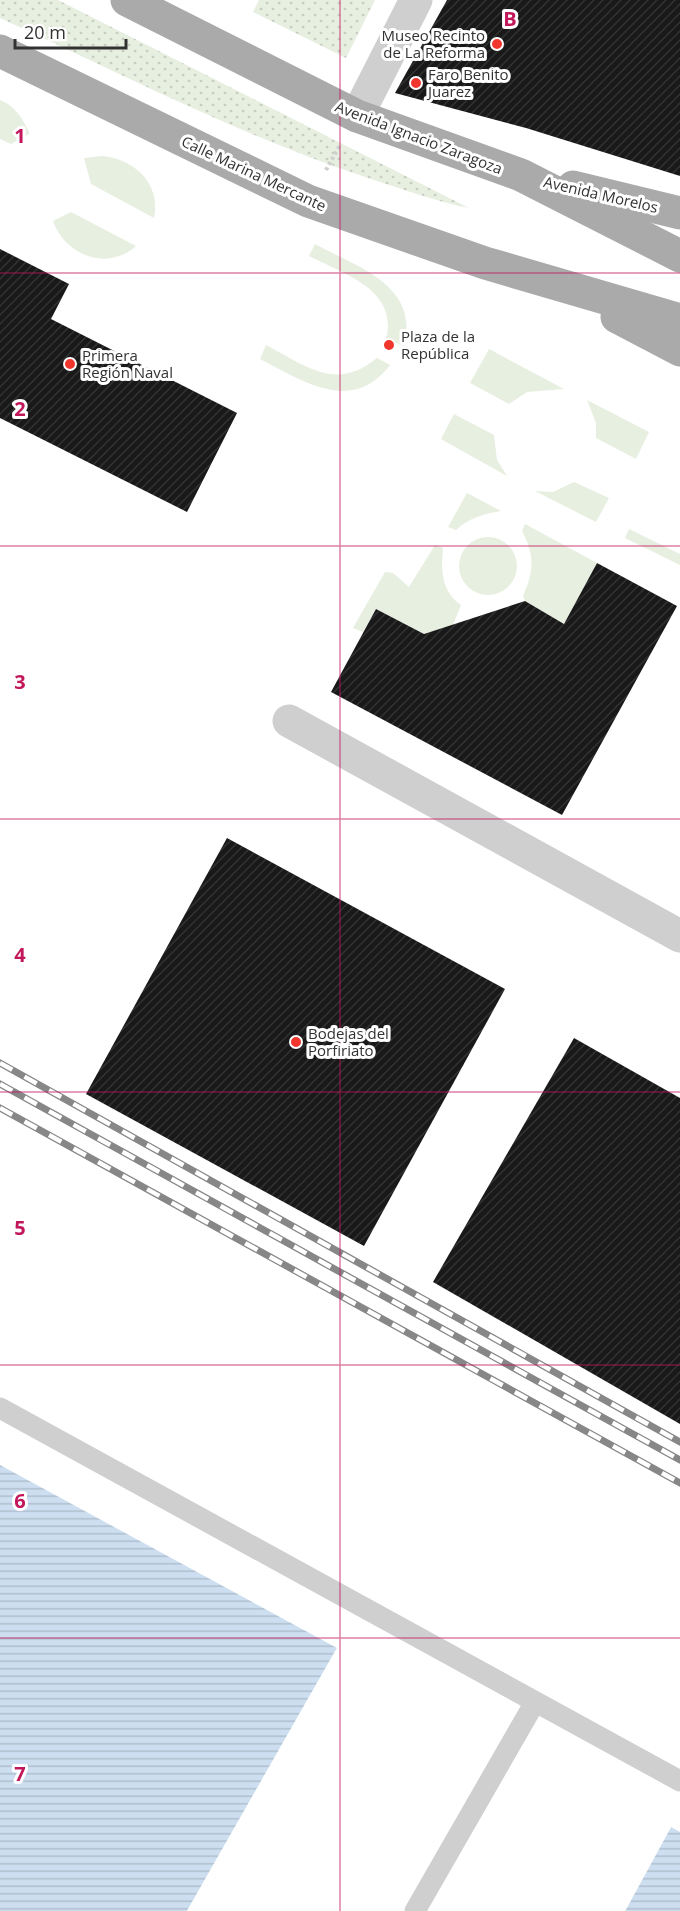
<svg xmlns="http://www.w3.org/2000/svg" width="680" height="1911" font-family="'Open Sans',sans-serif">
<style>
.grass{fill:#e7efe0}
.park{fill:url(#park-dots)}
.water{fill:url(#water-rules)}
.pier{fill:#fff}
.building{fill:url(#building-hatch)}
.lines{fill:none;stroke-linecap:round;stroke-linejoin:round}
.path{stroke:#cfcfcf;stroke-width:4;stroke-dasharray:3 3;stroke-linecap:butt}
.lane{stroke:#cfcfcf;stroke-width:21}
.street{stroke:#cfcfcf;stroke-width:33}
.primary{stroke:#aaa;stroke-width:33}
.rail-casing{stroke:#878787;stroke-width:7}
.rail{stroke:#fff;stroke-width:4.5;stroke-dasharray:14;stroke-linecap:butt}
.grid{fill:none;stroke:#c2185b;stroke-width:1.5;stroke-opacity:0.55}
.poi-dot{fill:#f1362d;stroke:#fff;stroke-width:2}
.labels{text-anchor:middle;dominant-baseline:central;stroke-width:6;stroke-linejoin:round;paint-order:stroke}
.poi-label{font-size:15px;fill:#323232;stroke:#fff;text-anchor:start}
.street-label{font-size:15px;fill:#323232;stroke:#fff}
.grid-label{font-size:20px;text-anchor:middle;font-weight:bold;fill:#c2185b;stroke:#fff;stroke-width:6;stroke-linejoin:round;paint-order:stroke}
</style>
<defs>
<pattern id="park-dots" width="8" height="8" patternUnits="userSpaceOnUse" patternTransform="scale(1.5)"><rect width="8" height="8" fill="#e7efe0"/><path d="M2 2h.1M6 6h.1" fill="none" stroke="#c7cdc1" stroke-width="1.8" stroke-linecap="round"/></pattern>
<pattern id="water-rules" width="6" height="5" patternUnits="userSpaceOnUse" patternTransform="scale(1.5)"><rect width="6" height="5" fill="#ccdef0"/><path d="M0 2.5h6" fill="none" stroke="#b0bfce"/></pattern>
<pattern id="building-hatch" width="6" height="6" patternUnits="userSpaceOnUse" patternTransform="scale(1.5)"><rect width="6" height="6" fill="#191919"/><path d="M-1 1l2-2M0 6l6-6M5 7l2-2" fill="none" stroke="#323232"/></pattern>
</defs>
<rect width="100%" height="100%" fill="#fff"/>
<!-- grass -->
<g class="grass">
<path d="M0 100C15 106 22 118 29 132V134L11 144 0 139Z"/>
<path d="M102 156C134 159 161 183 154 218L91 184 84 158Z"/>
<path d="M71 212 136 246C107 272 65 255 53 221Z"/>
<path d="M315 244C357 267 420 285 404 346L386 339C399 290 344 274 309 256Z"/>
<path d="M266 345C306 366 336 392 377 358L390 365C352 415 303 381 260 359Z"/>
<path d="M489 349 564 389 527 392 509 404 470 383Z"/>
<path d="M587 400 649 432 636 459 596 438V423Z"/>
<path d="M454 414 494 435 497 460 507 476 441 439Z"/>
<path d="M574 482 609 498 596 522 535 491 553 492Z"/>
<path d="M467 493 501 511C483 514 469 518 456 530L448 527Z"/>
<path d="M525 524 597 563 564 624 525 601 523 596C534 572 535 555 522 531Z"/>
<path d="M629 529 680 554V565L625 538Z"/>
<circle cx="488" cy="566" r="29"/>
<path d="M435 545 443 548C441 570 441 591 461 605L453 625 424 634 376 609 363 632 353 628 385 572 393 573 409 587Z"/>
</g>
<!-- park -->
<g class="park">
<path d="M0 0H58L469 208C435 201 402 189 368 178 241 136 122 74 0 18Z"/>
<path d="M259 0H375L346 58 253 12Z"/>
</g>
<!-- water -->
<g class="water">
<path d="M0 1465 337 1648 187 1911H0Z"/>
<path d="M671 1827 680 1832V1911H625Z"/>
</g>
<!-- pier -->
<g class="pier">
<path d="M337 1648 340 1649 190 1911H187Z"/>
<path d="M669 1825 671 1827 625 1911H622Z"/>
</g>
<!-- building -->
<g class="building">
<path d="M447 0H680V176L526 128 395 93Z"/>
<path d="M0 249 69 284 51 319 237 413 187 512 0 418Z"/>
<path d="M597 563 677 606 562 815 331 692 376 609 424 634 525 601 564 624Z"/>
<path d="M227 838 505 989 364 1246 86 1094Z"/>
<path d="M574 1038 680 1098V1424L433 1282Z"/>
</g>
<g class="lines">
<!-- path -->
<path class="path" d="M326 170 340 145"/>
<!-- lane -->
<g class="lane">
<path d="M0 1408 680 1781"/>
<path d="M415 1911 535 1702"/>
</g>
<!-- street -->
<g class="street">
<path d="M357 116 416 0"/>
<path d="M289 721 680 936"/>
</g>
<!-- primary -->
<g class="primary">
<path d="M127 0 357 116 521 175 680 256"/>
<path d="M0 51 308 201 485 263 680 320"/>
<path d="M573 187 680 213"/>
<path d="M617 317 680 350"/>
</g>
<!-- rail casing -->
<g class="rail-casing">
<g id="rail">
<path d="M0 1063 680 1442"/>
<path d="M0 1084 680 1460"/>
<path d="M0 1108 680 1483"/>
</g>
</g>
<!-- rail -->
<use href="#rail" class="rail"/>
</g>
<!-- grid -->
<path class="grid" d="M340 0V1911M0 273H680M0 546H680M0 819H680M0 1092H680M0 1365H680M0 1638H680"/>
<!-- markers -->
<g class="poi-dot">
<circle cx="497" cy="44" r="6"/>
<circle cx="416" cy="83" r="6"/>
<circle cx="389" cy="345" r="6"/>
<circle cx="70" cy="364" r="6"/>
<circle cx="296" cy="1042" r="6"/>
</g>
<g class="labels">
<!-- poi labels -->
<g class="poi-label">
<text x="485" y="35" text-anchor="end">Museo Recinto<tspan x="485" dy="17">de La Reforma</tspan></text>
<text x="428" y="74">Faro Benito<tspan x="428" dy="17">Juarez</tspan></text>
<text x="401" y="336">Plaza de la<tspan x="401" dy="17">República</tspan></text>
<text x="82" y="355">Primera<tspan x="82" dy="17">Región Naval</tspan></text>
<text x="308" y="1033">Bodejas del<tspan x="308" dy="17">Porfiriato</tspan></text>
</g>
<!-- street labels -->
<g class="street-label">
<text transform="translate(419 137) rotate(21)">Avenida Ignacio Zaragoza</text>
<text transform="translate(254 173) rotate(25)">Calle Marina Mercante</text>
<text transform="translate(601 194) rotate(13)">Avenida Morelos</text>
</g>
</g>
<g class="grid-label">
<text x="510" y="26">B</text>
<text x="20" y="143">1</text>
<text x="20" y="416">2</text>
<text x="20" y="689">3</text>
<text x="20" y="962">4</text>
<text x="20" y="1235">5</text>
<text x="20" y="1508">6</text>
<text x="20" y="1781">7</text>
</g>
<!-- scale -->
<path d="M15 39v9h111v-9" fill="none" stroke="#323232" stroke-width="3"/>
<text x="24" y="39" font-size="18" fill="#323232" stroke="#ffffff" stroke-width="4.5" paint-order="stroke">20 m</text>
</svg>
